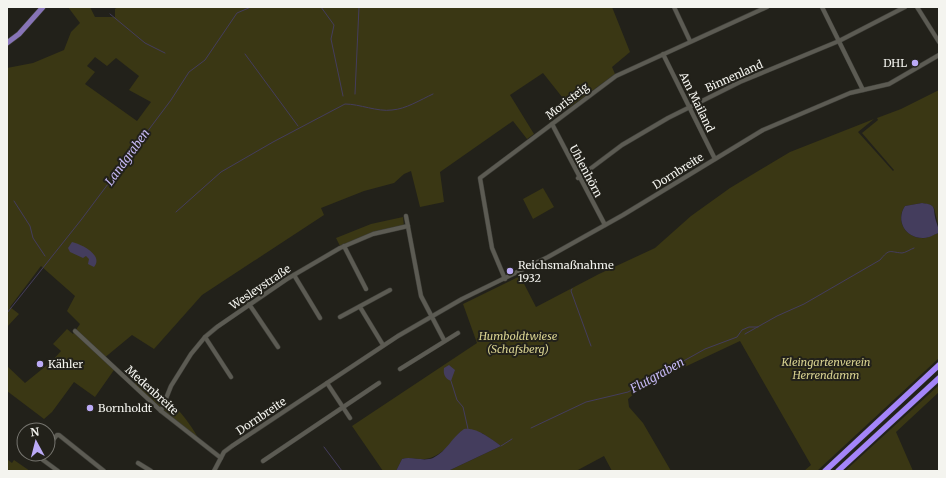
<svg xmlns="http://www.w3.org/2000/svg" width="946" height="478" font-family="Merriweather,serif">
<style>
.green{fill:#3a3714;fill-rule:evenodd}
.water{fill:#443d5d}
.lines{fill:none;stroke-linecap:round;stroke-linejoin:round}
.stream{stroke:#443d5d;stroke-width:1}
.minor-casing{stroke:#3e3e38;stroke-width:5}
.major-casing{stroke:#3e3e38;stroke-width:6}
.highway-casing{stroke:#3e3e38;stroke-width:6}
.minor{stroke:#5c5b53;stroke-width:4}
.major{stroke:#8774b7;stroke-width:5}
.highway{stroke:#a485fa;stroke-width:5.5}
.poi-dot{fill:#bbaaf6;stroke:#22211a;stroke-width:1.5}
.labels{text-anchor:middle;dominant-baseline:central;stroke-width:4;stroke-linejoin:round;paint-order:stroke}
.poi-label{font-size:11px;fill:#f4f4ef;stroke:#22211a;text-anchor:start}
.street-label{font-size:11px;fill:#f4f4ef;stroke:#22211a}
.park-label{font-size:11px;font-style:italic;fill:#d7d190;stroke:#22211a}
.water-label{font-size:12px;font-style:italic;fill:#c5b8f4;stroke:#22211a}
</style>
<rect width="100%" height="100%" fill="#22211a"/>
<!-- green -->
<g class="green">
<path d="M68 7H90L95 17H115V9L118 7H612L630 52 612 67 615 74 570 107 543 73 510 95 534 134 527 139 513 121 440 172 444 202 420 207 411 171 404 174 394 183 364 191 321 208 324 215 202 295 154 349 132 335 103 359 114 370 95 397 74 382 52 412 44 419 7 391V366L25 383 52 361 61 351 53 344 67 329 73 334 80 324 67 311 75 296 41 266 10 307 19 314 7 327V68L33 63 64 50 71 32 80 23ZM95 57 107 66 116 58 139 76 129 90 151 102 137 121 85 84 95 72 87 66Z"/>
<path d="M939 90V228L934 208 931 205 922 203 905 206C895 220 905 237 921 238 928 239 933 234 939 233V358L817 471H804L811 465 740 341 642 387 628 399 629 407 643 423 671 471H612L604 456 576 471H448L501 446 482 433 460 432C449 445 439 460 420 459 413 459 408 457 402 459L396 471H383L352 426 477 343 463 304 520 276 536 307 599 274 655 248 691 216 730 188 790 152 874 119 858 132 893 171 894 170 862 133 878 120 877 118 901 109Z"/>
<path d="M543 188 554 207 533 219 523 199Z"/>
<path d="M403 217 404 226 340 246 336 238 371 224Z"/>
<path d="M135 383C164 391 182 411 197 436L195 437 134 384Z"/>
<path d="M939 385V392L896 432 913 471H845Z"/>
<path d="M7 459 12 463 14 460 30 471H7Z"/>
</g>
<!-- water -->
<g class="water">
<path d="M922 203C938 205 932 208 936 221 937 225 939 228 939 233 934 234 930 238 924 238 906 239 895 221 905 206Z"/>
<path d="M72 242C81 244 104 255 94 267L88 264 89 259 86 256 83 258 70 252 68 248Z"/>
<path d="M449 365 455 370 451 381C445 379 443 374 444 368Z"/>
<path d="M464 429C477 427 491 439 501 446L448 471H396L402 459C411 456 423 462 433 458 447 451 452 437 464 429Z"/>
</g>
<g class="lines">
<!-- stream -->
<g class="stream">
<path d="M321 7 334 25 331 39 343 96"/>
<path d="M110 14 145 43 165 53"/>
<path d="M245 54 298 126"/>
<path d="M355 94 359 7"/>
<path d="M14 201 30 226 33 238 45 256"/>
<path d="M176 212 221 172 273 142 345 104C360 104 377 112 392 110 406 109 420 100 433 94"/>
<path d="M572 289 571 291 591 346"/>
<path d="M7 313 81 220 171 100 189 72 205 60 237 13 251 7"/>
<path d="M745 334 777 316 804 304 880 260C890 248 889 252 902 253 905 253 911 249 914 248"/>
<path d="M451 381 457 400 463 407 468 429"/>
<path d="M531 428 586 402 628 392 705 349 737 337 742 330 749 327H758"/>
<path d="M501 446 512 439"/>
<path d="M324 447 342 471"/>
</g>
<!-- minor casing -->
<g class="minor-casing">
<g id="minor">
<path d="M674 7 690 41"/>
<path d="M822 7 863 90"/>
<path d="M917 7 939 42"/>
<path d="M663 54 715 159"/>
<path d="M552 124 605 225"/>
<path d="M578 178 622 145 668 118 740 82 839 41 905 7"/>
<path d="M406 216 421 296 444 340"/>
<path d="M344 246 366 289"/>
<path d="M294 275 320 318"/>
<path d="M505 279 492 248 480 178 616 76 767 7"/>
<path d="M249 304 278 347"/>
<path d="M360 307 383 345"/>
<path d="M340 317 390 290"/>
<path d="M75 331 161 411 221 458"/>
<path d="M205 337 231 377"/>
<path d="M400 369 458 333"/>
<path d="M327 383 350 418"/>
<path d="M161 411 171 386 191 354 205 337 217 327 287 279 340 248 373 234 408 226"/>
<path d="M48 446 57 435H59L104 471"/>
<path d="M41 454 43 460 58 471"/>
<path d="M263 461 379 383"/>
<path d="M138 463 151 471"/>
<path d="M214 471 224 452 232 446 398 336 462 299 548 257 623 215 763 130 850 93 889 84 939 55"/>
</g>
</g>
<!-- major casing -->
<g class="major-casing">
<path id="major" d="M7 43 19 34 43 7"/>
</g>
<!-- highway casing -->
<g class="highway-casing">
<g id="highway">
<path d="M825 471 939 365"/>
<path d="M838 471 939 378"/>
</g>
</g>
<!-- minor -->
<use href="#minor" class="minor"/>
<!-- major -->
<use href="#major" class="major"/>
<!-- highway -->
<use href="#highway" class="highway"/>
</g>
<!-- markers -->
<g class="poi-dot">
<circle cx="915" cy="63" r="4"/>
<circle cx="510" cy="271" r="4"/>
<circle cx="40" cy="364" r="4"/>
<circle cx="90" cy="408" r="4"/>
</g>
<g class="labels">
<!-- poi labels -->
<g class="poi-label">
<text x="907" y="63" text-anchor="end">DHL</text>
<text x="518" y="265">Reichsmaßnahme<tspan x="518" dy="13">1932</tspan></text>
<text x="48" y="364">Kähler</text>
<text x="98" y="408">Bornholdt</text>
</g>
<!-- street labels -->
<g class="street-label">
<text transform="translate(734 76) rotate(-24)">Binnenland</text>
<text transform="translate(567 101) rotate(-38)">Moristeig</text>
<text transform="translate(697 102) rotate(64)">Am Mailand</text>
<text transform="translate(586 171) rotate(62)">Uhlenhörn</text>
<text transform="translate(678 171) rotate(-32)">Dornbreite</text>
<text transform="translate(260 287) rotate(-34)">Wesleystraße</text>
<text transform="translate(152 390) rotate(42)">Medenbreite</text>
<text transform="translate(261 416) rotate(-34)">Dornbreite</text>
</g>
<!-- park labels -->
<g class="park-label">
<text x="518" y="336">Humboldtwiese<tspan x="518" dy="13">(Schafsberg)</tspan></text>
<text x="826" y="362">Kleingartenverein<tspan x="826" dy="13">Herrendamm</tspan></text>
</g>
<!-- water labels -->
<g class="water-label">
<text transform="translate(127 157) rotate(-54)">Landgraben</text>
<text transform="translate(657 375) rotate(-29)">Flutgraben</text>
</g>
</g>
<!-- border -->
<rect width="946" height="478" fill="none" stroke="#f4f4ef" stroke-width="16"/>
<!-- north arrow -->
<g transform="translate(36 442) rotate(353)"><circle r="19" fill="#22211a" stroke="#76756f"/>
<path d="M0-3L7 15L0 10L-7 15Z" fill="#bbaaf6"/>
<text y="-6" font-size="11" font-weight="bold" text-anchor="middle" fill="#f4f4ef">N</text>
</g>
</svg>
